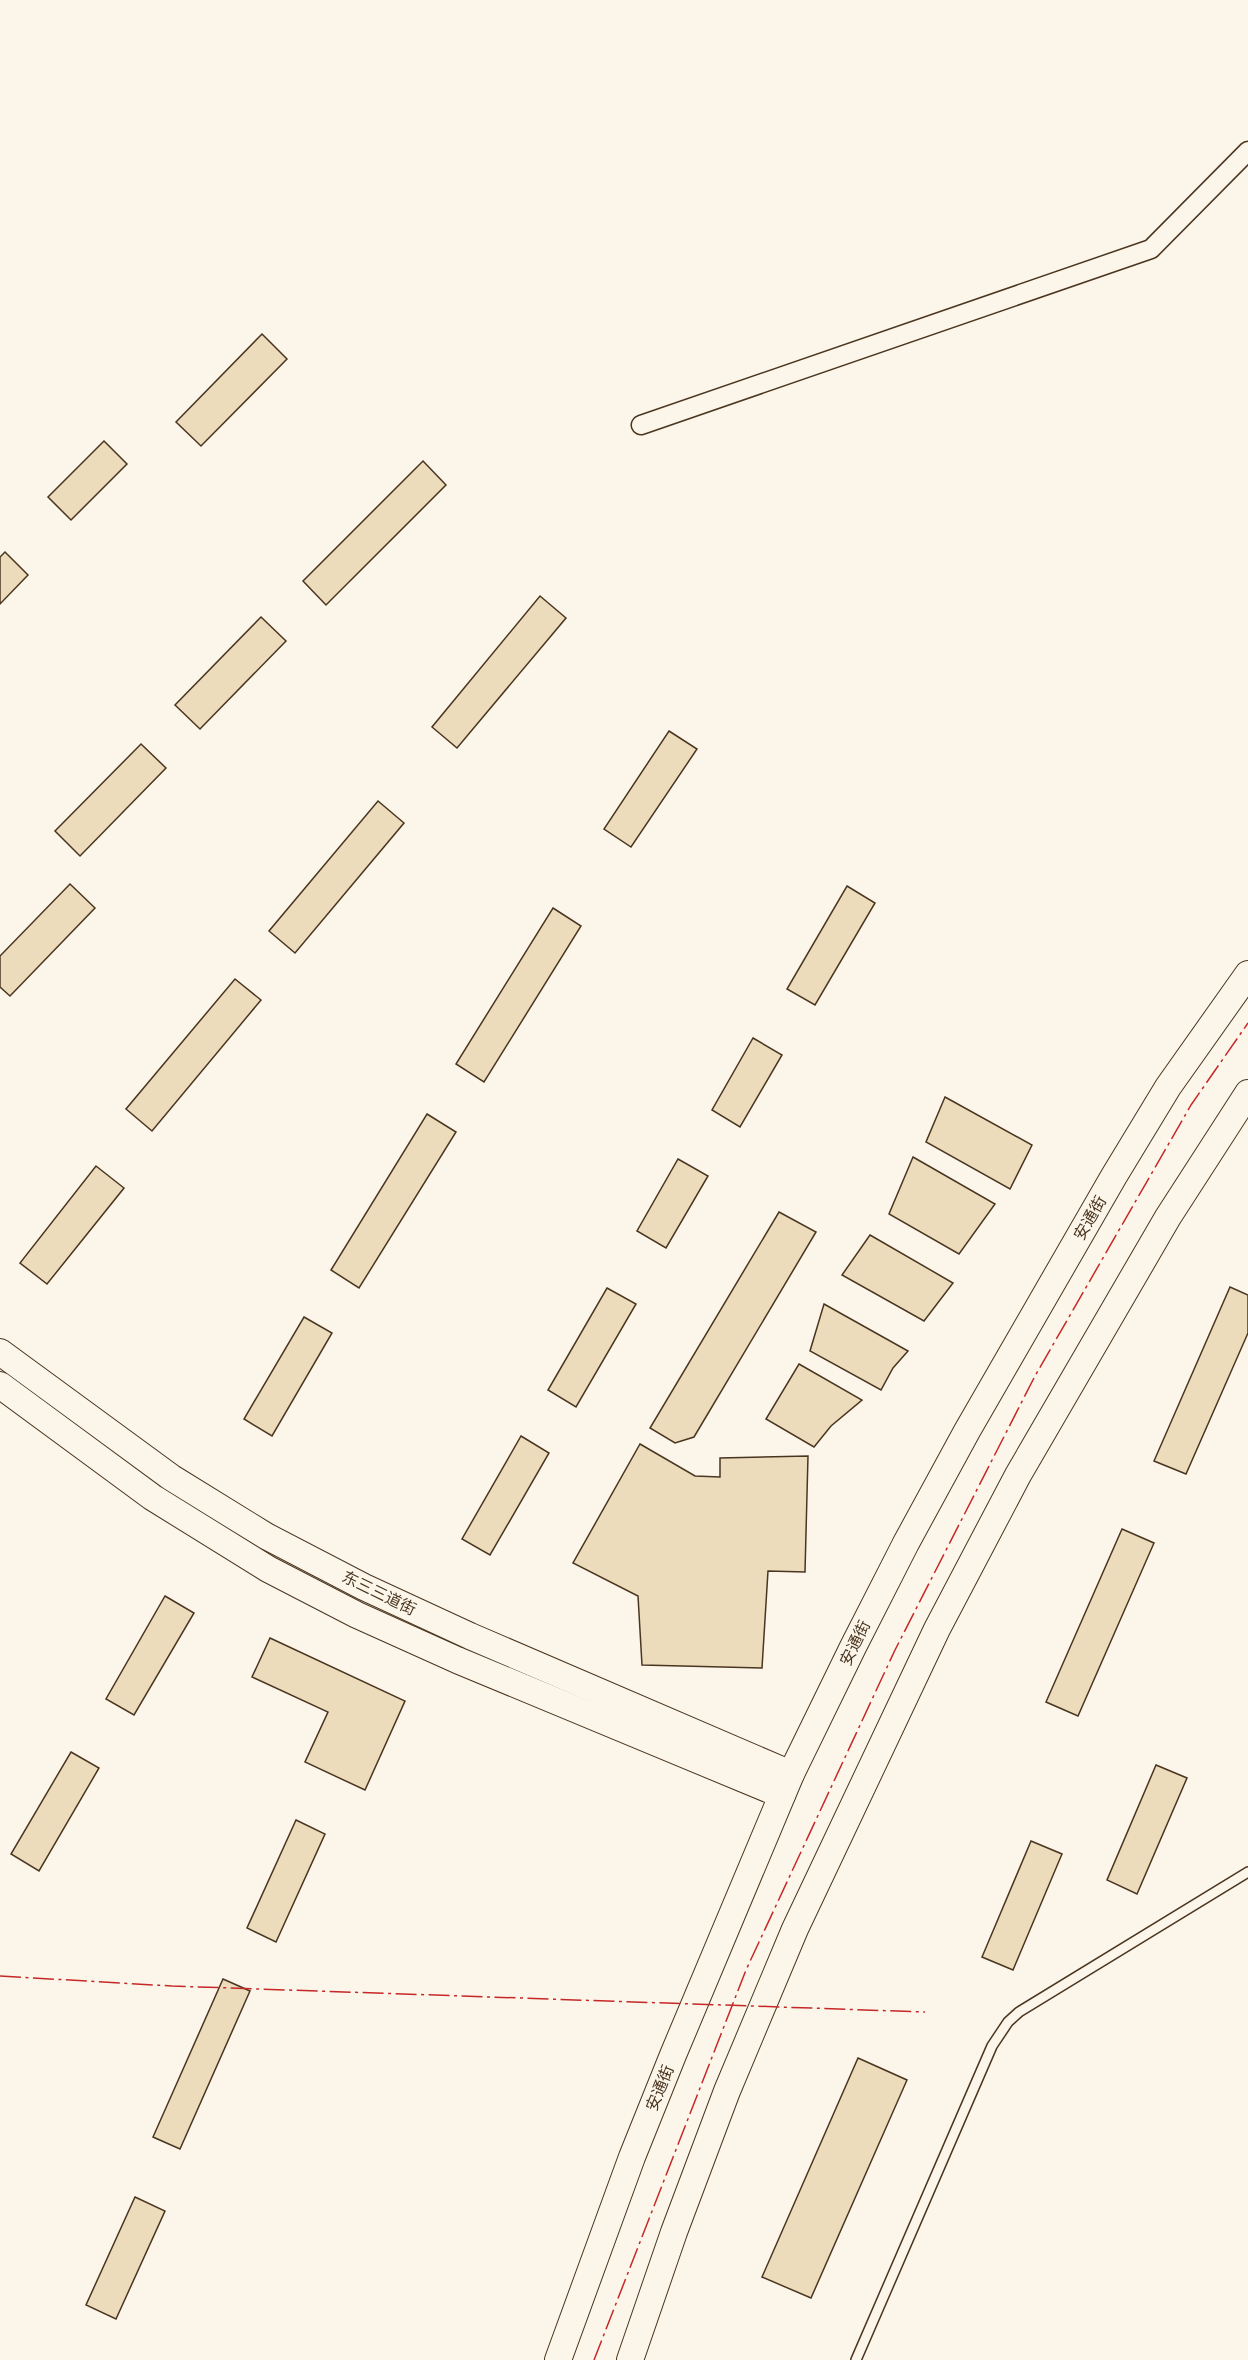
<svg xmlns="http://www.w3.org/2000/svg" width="1248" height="2360" font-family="'Public Sans','Noto Sans SC',sans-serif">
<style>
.building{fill:#ecdcbc;stroke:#4a3520;stroke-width:1.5}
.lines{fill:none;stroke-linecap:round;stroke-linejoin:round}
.service-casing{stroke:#4a3520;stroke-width:12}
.minor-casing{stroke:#4a3520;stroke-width:21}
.secondary-casing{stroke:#4a3520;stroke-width:28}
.service{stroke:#fbf6e9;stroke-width:9}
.minor{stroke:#fbf6e9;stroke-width:18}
.secondary{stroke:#fbf6e9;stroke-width:26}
.power{stroke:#c62828;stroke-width:1.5;stroke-dasharray:21 4.5 3 4.5;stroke-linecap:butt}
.labels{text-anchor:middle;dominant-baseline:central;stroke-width:4.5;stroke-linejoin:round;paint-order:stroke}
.street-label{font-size:16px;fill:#4a3520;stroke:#fbf6e9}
</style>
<rect width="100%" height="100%" fill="#fbf6e9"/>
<!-- building -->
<g class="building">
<path d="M262 334 287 359 201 446 176 422Z"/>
<path d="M104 441 127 464 71 520 48 497Z"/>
<path d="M423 461 446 485 326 605 303 581Z"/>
<path d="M5 552 28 575 0 604V557Z"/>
<path d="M540 596 566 618 457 748 432 727Z"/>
<path d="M261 617 286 641 200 729 175 705Z"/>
<path d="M669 731 697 749 631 847 604 829Z"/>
<path d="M141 744 166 768 80 856 55 831Z"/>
<path d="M378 801 404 823 295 953 269 931Z"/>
<path d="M70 884 95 908 10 996 0 987V956Z"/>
<path d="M847 886 875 903 815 1005 787 989Z"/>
<path d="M553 908 581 926 484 1082 456 1064Z"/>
<path d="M235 979 261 1000 152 1131 126 1109Z"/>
<path d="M753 1038 782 1055 740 1127 712 1110Z"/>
<path d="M945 1097 1032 1145 1010 1189 926 1142Z"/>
<path d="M427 1114 456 1132 359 1288 331 1270Z"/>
<path d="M913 1157 995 1204 959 1254 889 1214Z"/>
<path d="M678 1159 708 1176 666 1248 637 1231Z"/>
<path d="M96 1166 124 1188 47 1284 20 1263Z"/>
<path d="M779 1212 816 1232 694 1437 675 1443 650 1428Z"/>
<path d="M870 1235 953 1283 924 1321 842 1275Z"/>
<path d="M1230 1287 1248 1295V1333L1186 1474 1154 1461Z"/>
<path d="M607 1288 636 1304 576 1407 548 1390Z"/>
<path d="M824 1304 908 1351 893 1368 881 1390 810 1351Z"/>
<path d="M304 1317 332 1333 272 1436 244 1419Z"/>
<path d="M799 1364 862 1400 831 1426 814 1447 766 1419Z"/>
<path d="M521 1436 549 1453 490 1555 462 1539Z"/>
<path d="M640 1444 695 1476 720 1477V1458L808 1456 805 1572 768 1571 762 1668 642 1665 638 1596 573 1563Z"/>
<path d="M1122 1529 1154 1543 1078 1716 1046 1702Z"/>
<path d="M165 1596 194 1613 134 1715 106 1699Z"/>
<path d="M270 1638 405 1701 365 1790 305 1762 328 1712 252 1677Z"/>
<path d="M71 1752 99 1768 39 1871 11 1854Z"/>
<path d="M1156 1765 1187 1778 1137 1894 1107 1880Z"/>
<path d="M296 1820 325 1834 276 1942 247 1928Z"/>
<path d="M1031 1841 1062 1854 1013 1970 982 1957Z"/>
<path d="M223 1979 250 1991 180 2149 153 2137Z"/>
<path d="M858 2058 907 2080 811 2298 762 2277Z"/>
<path d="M135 2197 165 2211 116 2319 86 2305Z"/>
</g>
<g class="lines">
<!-- service casing -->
<g class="service-casing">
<path id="service" d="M856 2360 992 2046 1008 2022 1019 2012 1248 1872"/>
</g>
<!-- minor casing -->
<g class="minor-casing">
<path id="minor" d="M641 425 1151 249 1248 151"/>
</g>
<!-- secondary casing -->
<g class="secondary-casing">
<g id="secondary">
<path d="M0 1352 172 1478 266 1536 364 1587 470 1636 791 1774"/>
<path d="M0 1385 152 1497 268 1569 357 1615 457 1660 782 1795"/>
<path d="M558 2360 632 2157 673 2055 791 1774 853 1647 906 1543 967 1431 1114 1176 1168 1087 1248 974"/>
<path d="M630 2360 674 2232 727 2091 795 1929 937 1629 1018 1475 1168 1217 1248 1093"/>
</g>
</g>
<!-- service -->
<use href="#service" class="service"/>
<!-- minor -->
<use href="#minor" class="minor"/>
<!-- secondary -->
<use href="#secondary" class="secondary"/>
<!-- power -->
<g class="power">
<path d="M0 1976 172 1986 925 2012"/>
<path d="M594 2360 746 1970 895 1650 1035 1376 1191 1105 1248 1023"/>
</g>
</g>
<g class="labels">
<!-- street labels -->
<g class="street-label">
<text transform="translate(1090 1218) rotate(-60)">安通街</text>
<text transform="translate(379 1593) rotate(26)">东三三道街</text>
<text transform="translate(855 1643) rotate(-64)">安通街</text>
<text transform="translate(660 2088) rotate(-68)">安通街</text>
</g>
</g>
</svg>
